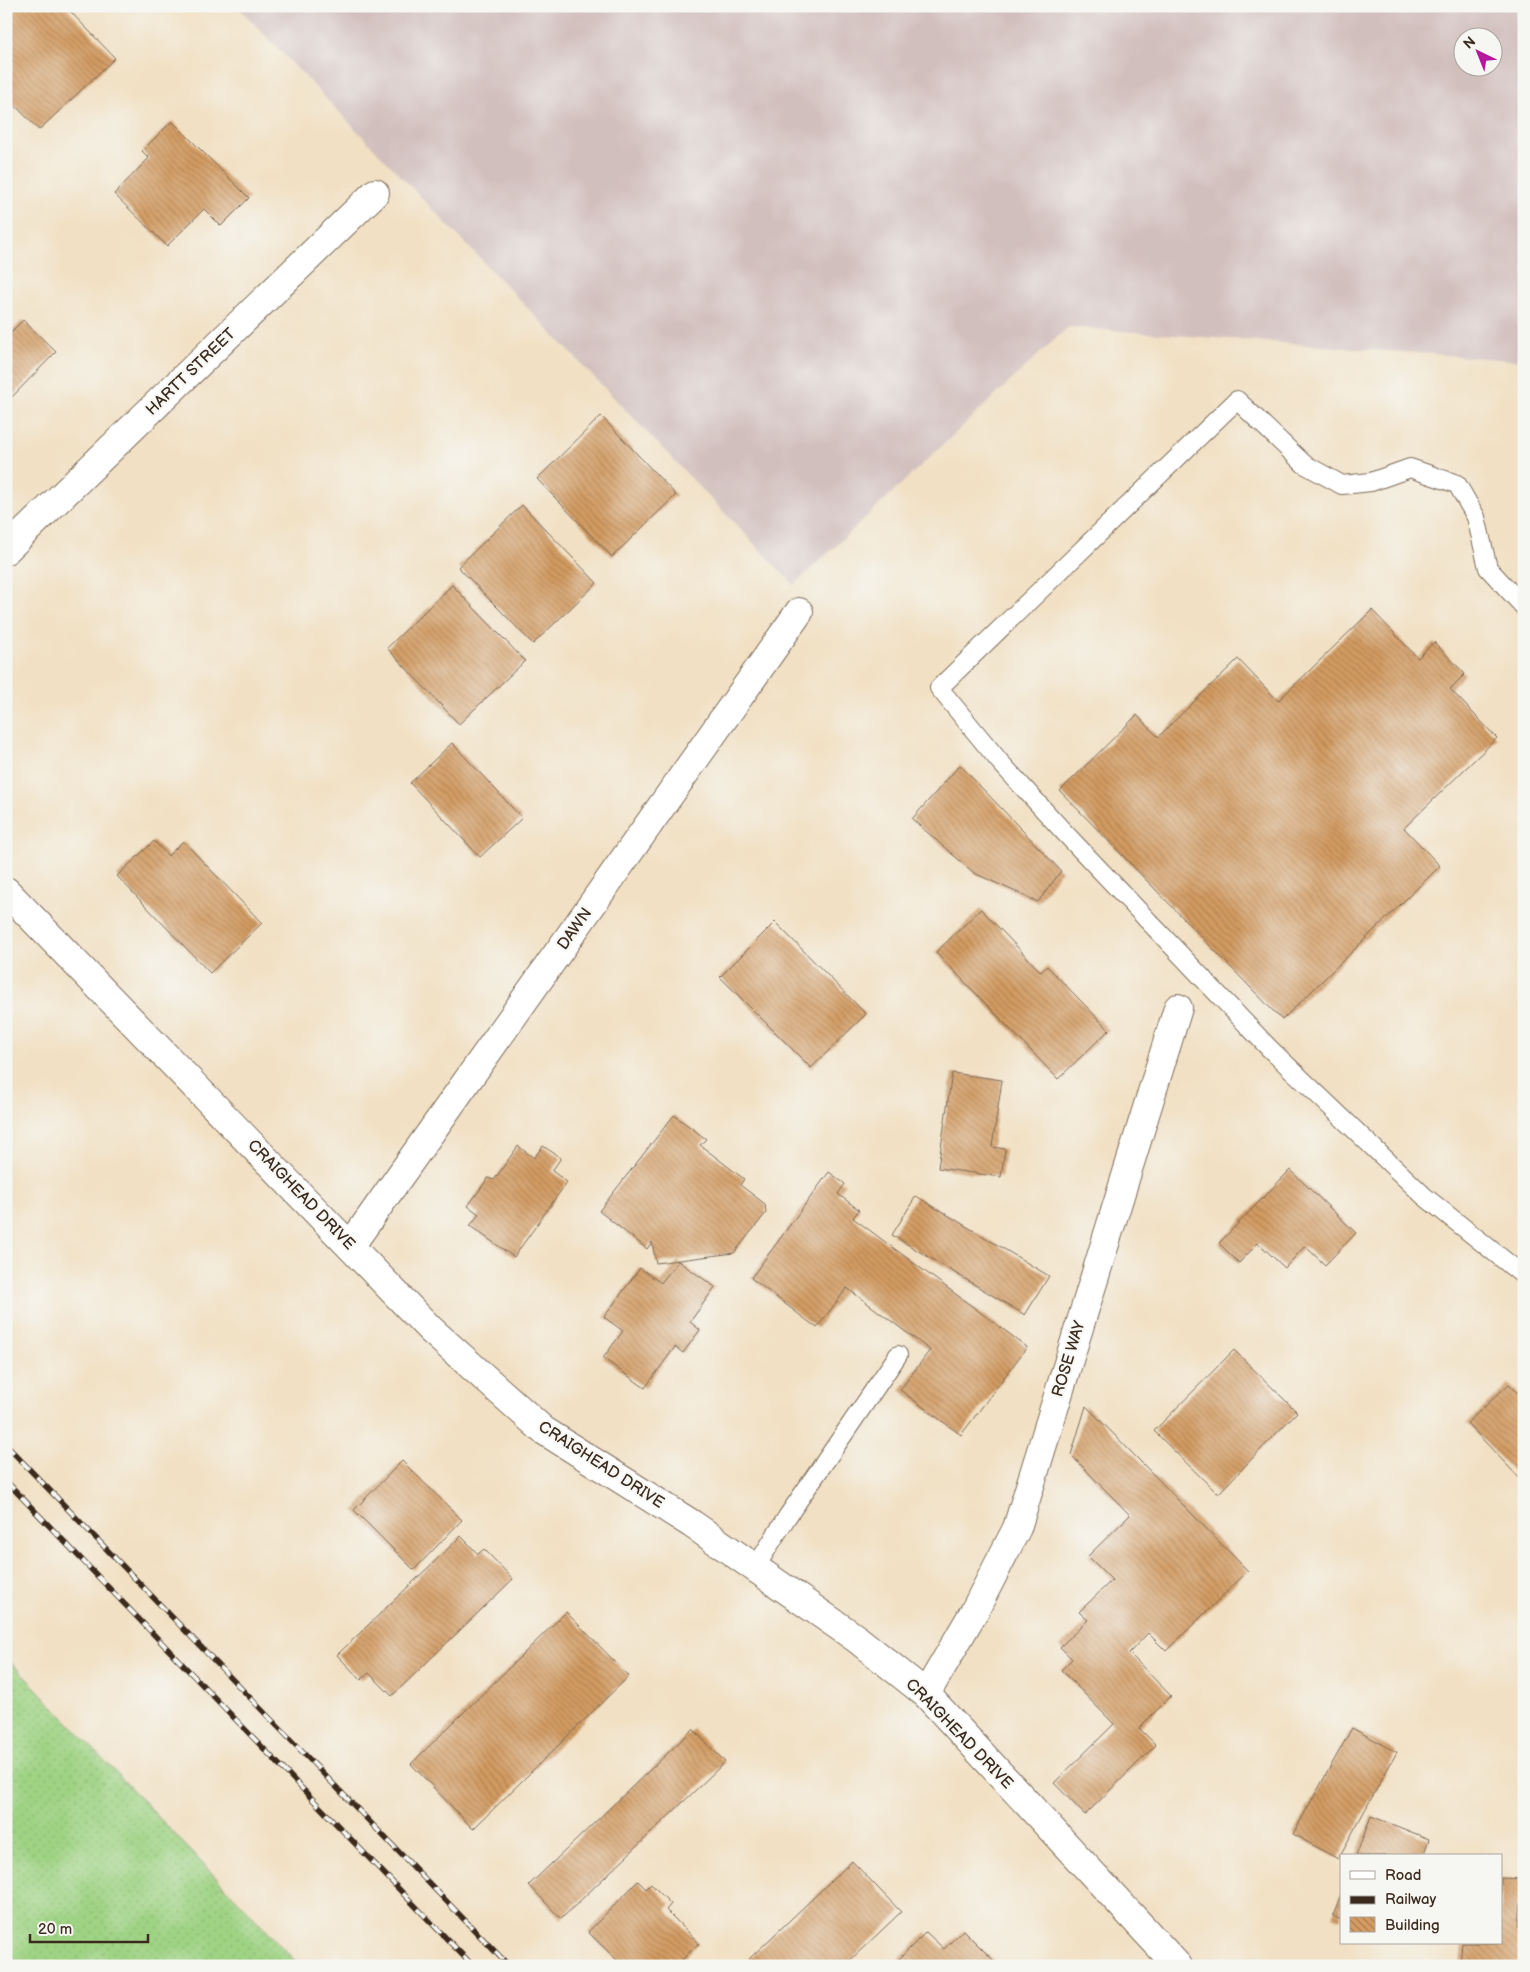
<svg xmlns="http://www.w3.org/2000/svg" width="1530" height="1972" font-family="'Balsamiq Sans',sans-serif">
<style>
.industrial{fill:#d1bfbd;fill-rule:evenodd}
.grass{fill:url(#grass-dots);stroke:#6d7e51}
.building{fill:url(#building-back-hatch)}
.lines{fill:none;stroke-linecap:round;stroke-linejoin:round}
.service-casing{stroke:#7b6a58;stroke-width:20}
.minor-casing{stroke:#7b6a58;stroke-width:30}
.service{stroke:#fff;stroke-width:18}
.minor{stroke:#fff;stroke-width:28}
.rail-casing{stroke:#3b2a1e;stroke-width:5.5}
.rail{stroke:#f6f6f2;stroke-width:4;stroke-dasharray:11;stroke-linecap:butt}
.labels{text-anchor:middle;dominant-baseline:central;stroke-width:4;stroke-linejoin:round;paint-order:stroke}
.street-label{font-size:16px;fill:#3b2a1e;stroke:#f6f6f2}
</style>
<defs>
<pattern id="grass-dots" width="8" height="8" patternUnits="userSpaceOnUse" patternTransform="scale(1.25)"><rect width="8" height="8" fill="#9fd384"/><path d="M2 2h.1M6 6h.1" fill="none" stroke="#8ab572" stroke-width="1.8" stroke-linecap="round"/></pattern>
<pattern id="building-back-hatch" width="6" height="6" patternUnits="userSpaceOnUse" patternTransform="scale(1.25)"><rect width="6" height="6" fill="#d39b62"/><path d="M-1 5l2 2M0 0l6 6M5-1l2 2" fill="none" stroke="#ac7f50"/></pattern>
</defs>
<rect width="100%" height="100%" fill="#f6f6f2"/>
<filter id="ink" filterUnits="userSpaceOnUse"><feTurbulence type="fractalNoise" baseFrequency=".02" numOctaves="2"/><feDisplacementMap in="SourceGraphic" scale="10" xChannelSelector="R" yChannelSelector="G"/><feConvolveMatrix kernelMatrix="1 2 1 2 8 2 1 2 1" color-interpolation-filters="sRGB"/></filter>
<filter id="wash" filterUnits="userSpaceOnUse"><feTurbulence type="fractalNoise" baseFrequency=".0096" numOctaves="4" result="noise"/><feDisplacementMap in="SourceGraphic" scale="20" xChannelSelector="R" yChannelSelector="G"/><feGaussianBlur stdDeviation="1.12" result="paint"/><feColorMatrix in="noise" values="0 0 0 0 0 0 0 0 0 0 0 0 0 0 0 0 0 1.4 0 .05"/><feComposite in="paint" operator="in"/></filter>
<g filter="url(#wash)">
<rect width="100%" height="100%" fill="#f1e0c3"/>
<!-- industrial -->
<path class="industrial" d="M237 6H1524V361L1068 327 794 585ZM1462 38H1492V68H1462Z"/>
<!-- grass -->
<path class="grass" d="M6 1657 300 1966H6Z"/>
<g id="blocks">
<!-- building -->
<g class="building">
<path d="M6 6H65L115 58 39 130 6 96Z"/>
<path d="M172 121 249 198 221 226 204 209 167 246 114 194 149 158 142 151Z"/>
<path d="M23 320 56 352 6 403V337Z"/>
<path d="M601 416 676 495 612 557 537 479Z"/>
<path d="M522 505 597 583 533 644 458 567Z"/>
<path d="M452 585 525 661 459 724 387 648Z"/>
<path d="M1372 610 1418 658 1434 642 1465 674 1450 689 1497 738 1404 828 1440 866 1282 1020 1060 791 1137 715 1158 737 1238 659 1278 701Z"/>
<path d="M452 743 522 818 480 857 410 783Z"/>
<path d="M960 765 1061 871 1038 902 974 873 912 819Z"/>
<path d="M154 841 168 856 183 841 262 923 210 973 117 876Z"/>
<path d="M981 909 1041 972 1047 966 1109 1030 1058 1079 936 952Z"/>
<path d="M775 922 866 1014 811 1068 720 977Z"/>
<path d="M952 1073 1002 1080 992 1147 1005 1149 1001 1177 938 1168Z"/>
<path d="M674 1115 706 1139 700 1145 744 1179 740 1185 765 1204 766 1213 734 1253 656 1263 652 1242 647 1249 599 1211Z"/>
<path d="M518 1146 534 1158 543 1146 561 1158 552 1171 567 1182 514 1257 470 1226 479 1214 468 1206 488 1178 494 1180Z"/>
<path d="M1290 1170 1356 1233 1325 1265 1305 1246 1285 1268 1258 1243 1239 1263 1219 1243Z"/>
<path d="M829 1172 845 1184 838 1194 859 1210 853 1218 1027 1347 961 1435 900 1390 930 1350 847 1288 817 1328 751 1278Z"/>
<path d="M916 1196 1049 1276 1025 1315 892 1235Z"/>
<path d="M678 1261 715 1287 690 1322 700 1330 683 1353 675 1347 645 1388 603 1358 623 1331 604 1317 640 1268 661 1283Z"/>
<path d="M1234 1350 1297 1412 1218 1494 1154 1431Z"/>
<path d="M1509 1384 1524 1399V1483L1467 1423Z"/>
<path d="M1086 1406 1248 1571 1166 1651 1148 1633 1129 1653 1171 1696 1139 1728 1156 1745 1085 1815 1054 1783 1114 1724 1061 1670 1072 1659 1060 1647 1088 1620 1079 1612 1112 1580 1088 1556 1130 1515 1071 1455Z"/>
<path d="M402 1461 462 1520 414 1570 354 1510Z"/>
<path d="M461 1536 478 1554 484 1549 513 1579 392 1696 369 1673 361 1680 337 1655Z"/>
<path d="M566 1612 629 1676 473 1829 411 1764Z"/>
<path d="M1352 1728 1397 1752 1338 1859 1293 1834Z"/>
<path d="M693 1729 725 1762 561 1919 529 1885Z"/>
<path d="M1371 1816 1429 1839 1423 1856H1356Z"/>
<path d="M852 1861 901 1912 844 1966H754L748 1960Z"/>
<path d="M1501 1878 1523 1879 1519 1928 1524 1929V1966H1460L1462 1943H1501Z"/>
<path d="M638 1881 646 1889 651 1884 671 1904 666 1910 699 1943 676 1966H623L588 1932Z"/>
<path d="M1341 1894V1920L1333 1916Z"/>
<path d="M963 1930 999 1966H902L897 1961 926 1932 944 1949Z"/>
</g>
</g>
</g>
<g filter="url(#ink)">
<use href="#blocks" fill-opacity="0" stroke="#7b6a58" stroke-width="1"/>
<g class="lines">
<!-- service casing -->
<g class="service-casing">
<g id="service">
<path d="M1524 607 1488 568 1476 517 1457 484 1410 468 1371 482 1342 485 1304 464 1237 400 939 688 1000 762 1063 831 1269 1048 1424 1196 1524 1276"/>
<path d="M755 1568 787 1517 898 1355"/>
</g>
</g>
<!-- minor casing -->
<g class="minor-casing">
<g id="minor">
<path d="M6 550 375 193"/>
<path d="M6 891 430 1329 543 1430 692 1524 857 1639 926 1694 1178 1966"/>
<path d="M351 1245 799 612"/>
<path d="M926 1694 975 1610 1017 1528 1178 1008"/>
</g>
</g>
<!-- service -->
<use href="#service" class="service"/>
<!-- minor -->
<use href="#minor" class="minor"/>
<!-- rail casing -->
<g class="rail-casing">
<g id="rail">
<path d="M6 1445 509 1966"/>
<path d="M6 1481 473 1966"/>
</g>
</g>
<!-- rail -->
<use href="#rail" class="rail"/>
</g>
</g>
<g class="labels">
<!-- street labels -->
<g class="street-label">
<text transform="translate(191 372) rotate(-44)">HARTT STREET</text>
<text transform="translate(575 929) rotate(-55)">DAWN</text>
<text transform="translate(301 1195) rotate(46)">CRAIGHEAD DRIVE</text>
<text transform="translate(1069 1359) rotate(-73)">ROSE WAY</text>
<text transform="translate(601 1465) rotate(33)">CRAIGHEAD DRIVE</text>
<text transform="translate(959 1734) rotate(46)">CRAIGHEAD DRIVE</text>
</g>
</g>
<!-- margin -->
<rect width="1530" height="1972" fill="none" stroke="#f6f6f2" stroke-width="25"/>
<!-- legend -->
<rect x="1340" y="1854" width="162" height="90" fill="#f6f6f2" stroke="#aba49d"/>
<rect x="1350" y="1871" width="25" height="8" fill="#ffffff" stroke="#aba49d"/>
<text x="1385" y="1880" font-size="15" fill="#3b2a1e">Road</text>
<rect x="1350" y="1896" width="25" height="8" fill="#3b2a1e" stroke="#aba49d"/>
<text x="1385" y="1904" font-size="15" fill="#3b2a1e">Railway</text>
<rect x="1350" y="1917" width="25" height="15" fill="url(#building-back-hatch)" stroke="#aba49d"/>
<text x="1385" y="1930" font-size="15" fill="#3b2a1e">Building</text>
<!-- north arrow -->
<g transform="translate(1478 52) rotate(317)"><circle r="24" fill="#f6f6f2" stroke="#aba49d"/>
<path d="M0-4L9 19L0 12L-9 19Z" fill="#b5179e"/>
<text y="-8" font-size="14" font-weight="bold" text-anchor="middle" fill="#3b2a1e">N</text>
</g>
<!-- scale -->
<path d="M30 1934v8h118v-8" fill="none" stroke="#3b2a1e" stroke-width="2.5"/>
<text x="38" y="1934" font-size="15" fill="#3b2a1e" stroke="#f6f6f2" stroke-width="4" paint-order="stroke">20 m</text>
</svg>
